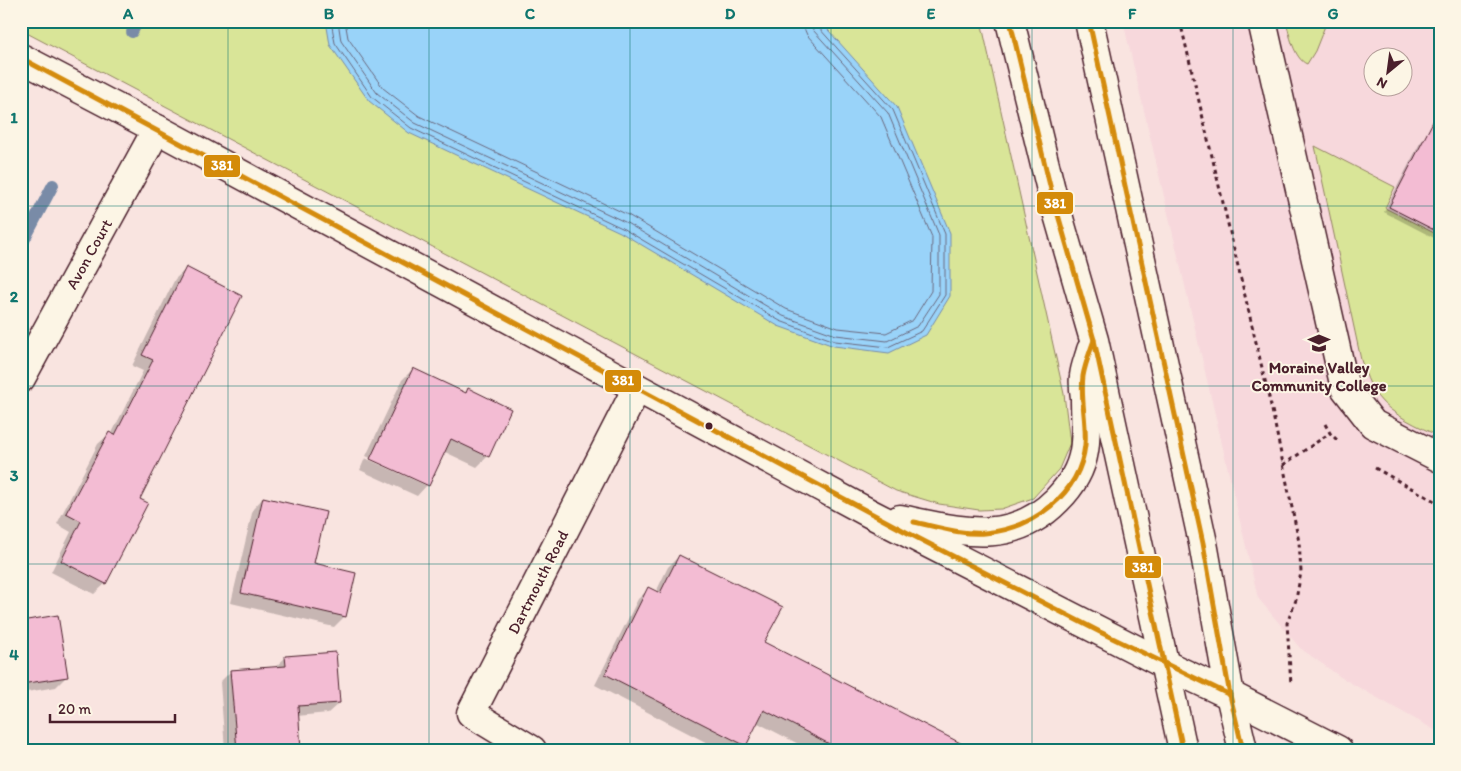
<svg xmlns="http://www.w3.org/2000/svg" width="1461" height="771" font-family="Itim,sans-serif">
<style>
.built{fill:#f7d8dc;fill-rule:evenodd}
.green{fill:#d9e598;stroke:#928262}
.water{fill:#99d3f9;stroke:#798ba7}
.shadow{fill:#0003}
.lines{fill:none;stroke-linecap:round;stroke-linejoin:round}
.shore{stroke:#6a677d;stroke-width:1}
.stream{stroke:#798ba7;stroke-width:12}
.building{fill:#f3bcd3;stroke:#4a1f2b}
.minor-casing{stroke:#4a1f2b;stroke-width:31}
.tertiary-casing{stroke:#4a1f2b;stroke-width:31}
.path{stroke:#4a1f2b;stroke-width:3;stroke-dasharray:4 4;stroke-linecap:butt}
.minor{stroke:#fcf5e5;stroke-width:28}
.tertiary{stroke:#fcf5e5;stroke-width:28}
.bus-1-casing{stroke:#fcf5e5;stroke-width:9}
.bus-1{stroke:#d48b09;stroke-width:5}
.grid{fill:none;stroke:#0f766e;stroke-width:1;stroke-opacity:0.55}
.bus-dot{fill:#4a1f2b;stroke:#fcf5e5;stroke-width:2}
.labels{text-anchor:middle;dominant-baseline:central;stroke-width:4;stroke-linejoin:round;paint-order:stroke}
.street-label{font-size:16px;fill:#4a1f2b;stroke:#fcf5e5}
.poi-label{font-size:16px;font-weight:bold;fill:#4a1f2b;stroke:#fcf5e5}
.line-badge{stroke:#fcf5e5;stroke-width:2}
.badge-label{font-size:14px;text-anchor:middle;font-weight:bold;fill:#fff}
.neatline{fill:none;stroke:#0f766e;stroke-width:2}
.grid-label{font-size:16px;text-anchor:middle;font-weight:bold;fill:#0f766e}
</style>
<rect width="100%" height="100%" fill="#f9e4e0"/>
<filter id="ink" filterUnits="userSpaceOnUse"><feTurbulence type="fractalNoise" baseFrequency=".02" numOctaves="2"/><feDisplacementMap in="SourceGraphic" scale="10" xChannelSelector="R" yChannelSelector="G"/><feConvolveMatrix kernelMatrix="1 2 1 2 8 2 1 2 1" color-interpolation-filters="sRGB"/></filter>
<g filter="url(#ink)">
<!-- built -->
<path class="built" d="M1123 21H1440V733L1342 678 1300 648 1258 598ZM1374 58H1404V88H1374Z"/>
<!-- green -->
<g class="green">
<path d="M21 21H981L1064 394 1070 443 1059 469 1033 498 1001 509 979 510 939 504 896 491 21 30Z"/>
<path d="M1286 21H1327L1315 51 1307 64C1294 59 1289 33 1286 21Z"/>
<path d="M1315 146 1395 187 1385 208 1440 236V437C1419 426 1392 416 1377 396 1369 385 1365 372 1361 360Z"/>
</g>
<!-- water -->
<path class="water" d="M326 21H820L897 107 950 233V296L926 335 889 353 834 346 778 326 620 232 409 133 369 101 330 45Z"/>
<!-- shadow -->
<g class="shadow">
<path d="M1425 138 1440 146V241L1384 212 1420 143Z"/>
<path d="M186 269 138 499 146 504 105 584 94 594 51 572 71 532 57 524 98 444 109 434 111 435 143 371 132 366 175 279Z"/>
<path d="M413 369 464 394 468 389 488 456 477 467 443 451 427 485 417 496 360 470 365 458 425 485V483L366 456 402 380Z"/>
<path d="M263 498 313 564 345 616 334 627 231 603 253 509Z"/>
<path d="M679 556 763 643 970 750H810L756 722 744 746 740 750H721L595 685 638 599 649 589 656 592 668 567Z"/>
<path d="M21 622 67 676 56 687 21 693Z"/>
<path d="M285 658 339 703 328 713 297 716 300 750H225L220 682 230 672 274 668Z"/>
</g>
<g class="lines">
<!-- shore -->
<g class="shore">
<path d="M331 21 335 43 372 97 411 128 622 228 780 321 835 341 888 347 922 331 945 295V234L893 110 818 27 817 21"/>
<path d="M338 21 341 41 377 93 415 123 625 222 783 316 836 335 887 341 918 326 939 294V235L888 113 813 30 811 21"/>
<path d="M345 21 348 38 383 88 419 116 628 215 786 309 838 328 886 333 913 320 931 291 932 237 881 117 807 35 804 28 803 21"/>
</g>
<!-- stream -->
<g class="stream">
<path d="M132 32 138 21"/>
<path d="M21 246 53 185"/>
</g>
</g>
<!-- building -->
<g class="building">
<path d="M1440 108V233L1389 207Z"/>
<path d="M186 267 242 296 140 499 148 503 106 584 61 561 81 521 66 513 109 432 115 435 153 360 142 355Z"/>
<path d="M413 368 466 393 468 388 511 409 489 457 451 439 429 486 370 459Z"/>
<path d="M263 497 326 512 314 563 356 573 346 617 241 593Z"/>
<path d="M679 555 783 607 764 642 974 750H841L764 710 746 746 605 674 648 587 660 593Z"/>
<path d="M58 615 68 677 21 684V621Z"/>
<path d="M336 652 340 703 298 706 301 750H237L230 670 286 666 285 656Z"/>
</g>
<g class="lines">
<!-- minor casing -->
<g class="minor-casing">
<g id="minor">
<path d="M1262 21 1345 388 1373 424 1440 458"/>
<path d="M21 378 157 129"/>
<path d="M532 750 471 713 637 388"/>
</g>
</g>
<!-- tertiary casing -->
<g class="tertiary-casing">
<g id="tertiary">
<path d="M1010 21 1052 194 1094 340 1183 750"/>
<path d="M1089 21 1203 543 1230 695 1243 750"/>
<path d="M21 58 157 129 871 514 1166 665 1230 695 1338 750"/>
<path d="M900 519C958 530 1010 548 1057 500 1070 487 1081 470 1084 451 1087 434 1085 416 1085 398 1084 391 1083 383 1084 376 1085 367 1089 358 1091 350"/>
</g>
</g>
<!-- path -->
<g class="path">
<path d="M1180 21 1272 410 1299 542 1301 572 1296 600 1287 623 1291 685"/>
<path d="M1325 424 1330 433 1338 441"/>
<path d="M1283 465 1330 433"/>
<path d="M1375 468 1440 504"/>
</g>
<!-- minor -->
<use href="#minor" class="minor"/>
<!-- tertiary -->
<use href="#tertiary" class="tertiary"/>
<!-- bus-1 casing -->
<g class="bus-1-casing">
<g id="bus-1">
<path d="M1010 21 1052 194 1094 340 1183 750"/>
<path d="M1089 21 1203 543 1230 695 1243 750"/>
<path d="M21 58 908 533 1100 632 1230 695"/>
<path d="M914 522C937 527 962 535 985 533 1033 529 1080 494 1085 445 1087 422 1080 399 1083 376 1085 364 1090 352 1094 340"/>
</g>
</g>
<!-- bus-1 -->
<use href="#bus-1" class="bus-1"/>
</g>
</g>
<!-- grid -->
<path class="grid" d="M228 21V750M429 21V750M630 21V750M831 21V750M1032 21V750M1233 21V750M21 206H1440M21 386H1440M21 564H1440"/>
<!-- icons -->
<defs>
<g id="university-bare" transform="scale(1.725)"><path d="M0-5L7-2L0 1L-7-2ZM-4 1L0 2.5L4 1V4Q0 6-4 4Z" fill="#4a1f2b" stroke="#fcf5e5" stroke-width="2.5" paint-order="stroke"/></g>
</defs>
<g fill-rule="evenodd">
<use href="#university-bare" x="1319" y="343"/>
</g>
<!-- markers -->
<circle class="bus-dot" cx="709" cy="426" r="4.5"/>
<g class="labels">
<!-- street labels -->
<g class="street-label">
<text transform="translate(89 254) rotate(-61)">Avon Court</text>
<text transform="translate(538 582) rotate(-63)">Dartmouth Road</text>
</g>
<!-- poi labels -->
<g class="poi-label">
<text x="1319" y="367">Moraine Valley<tspan x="1319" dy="18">Community College</tspan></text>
</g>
</g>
<g class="line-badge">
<rect x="203" y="154" width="38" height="24" rx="5" fill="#d48b09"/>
<rect x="1036" y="191" width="38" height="24" rx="5" fill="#d48b09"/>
<rect x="604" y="369" width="38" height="24" rx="5" fill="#d48b09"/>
<rect x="1124" y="555" width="38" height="24" rx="5" fill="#d48b09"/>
</g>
<g class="badge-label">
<text x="222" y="170">381</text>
<text x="1055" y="208">381</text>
<text x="623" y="385">381</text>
<text x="1143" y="572">381</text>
</g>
<!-- margin -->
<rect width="1461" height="771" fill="none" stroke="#fcf5e5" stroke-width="55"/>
<!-- north arrow -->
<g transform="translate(1388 72) rotate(209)"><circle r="24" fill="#fcf5e5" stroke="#b59f9b"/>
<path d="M0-4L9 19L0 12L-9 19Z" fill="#4a1f2b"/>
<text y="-8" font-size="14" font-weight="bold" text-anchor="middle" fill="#4a1f2b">N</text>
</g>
<!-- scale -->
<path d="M50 714v8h125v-8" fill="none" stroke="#4a1f2b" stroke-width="2.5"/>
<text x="58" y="714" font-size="15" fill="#4a1f2b" stroke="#fcf5e5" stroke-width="4" paint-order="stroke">20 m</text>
<rect x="28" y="28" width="1406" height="716" class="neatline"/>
<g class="grid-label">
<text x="128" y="19">A</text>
<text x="329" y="19">B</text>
<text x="530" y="19">C</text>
<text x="730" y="19">D</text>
<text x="931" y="19">E</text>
<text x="1132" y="19">F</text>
<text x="1333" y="19">G</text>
<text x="14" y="123">1</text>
<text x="14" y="302">2</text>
<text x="14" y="481">3</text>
<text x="14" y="660">4</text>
</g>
</svg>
